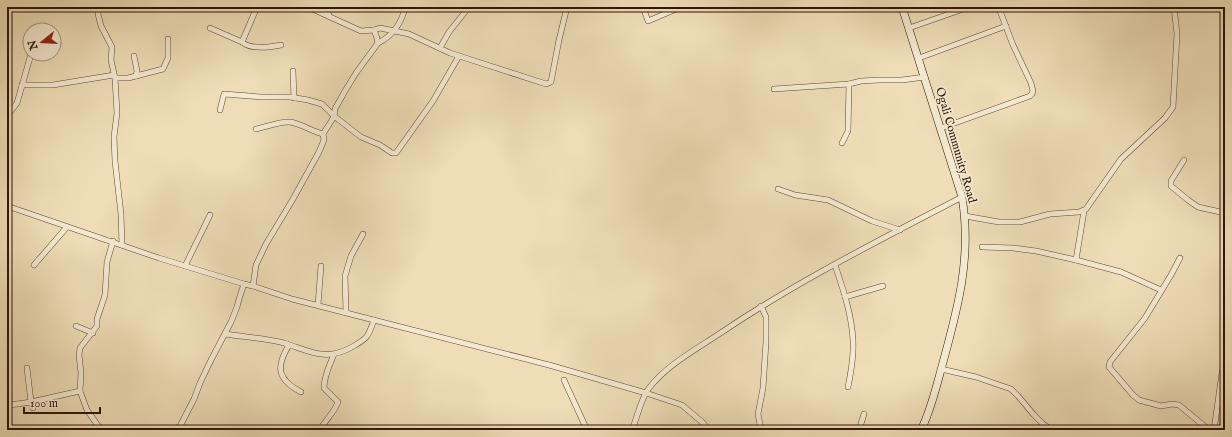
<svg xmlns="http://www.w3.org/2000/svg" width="1232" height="437" font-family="'IM FELL English',serif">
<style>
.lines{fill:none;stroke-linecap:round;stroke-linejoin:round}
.street-casing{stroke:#5f4733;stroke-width:6}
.secondary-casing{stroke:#2f1507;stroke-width:8}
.street{stroke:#f4e9d0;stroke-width:5}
.secondary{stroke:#f4e9d0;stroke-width:7}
.labels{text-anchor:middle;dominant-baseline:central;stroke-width:3.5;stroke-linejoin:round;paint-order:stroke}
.street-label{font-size:12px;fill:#2f1507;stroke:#f4e9d0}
</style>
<rect width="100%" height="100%" fill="#eeddb7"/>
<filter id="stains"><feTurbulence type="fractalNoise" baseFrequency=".005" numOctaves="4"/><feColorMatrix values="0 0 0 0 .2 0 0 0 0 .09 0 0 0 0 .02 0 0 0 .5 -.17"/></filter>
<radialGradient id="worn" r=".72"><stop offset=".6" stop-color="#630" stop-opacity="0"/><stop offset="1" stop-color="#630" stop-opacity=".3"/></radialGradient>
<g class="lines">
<!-- street casing -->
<g class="street-casing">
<g id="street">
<path d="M99 7 98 14 101 26 112 47 111 60 115 78 117 113 114 137 115 161 121 214 122 245"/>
<path d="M257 7 242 42C251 50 271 47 281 45"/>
<path d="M308 7 361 31 374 30 380 28 409 34 450 53 546 84 551 82 559 40 567 7"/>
<path d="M322 7 329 15"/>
<path d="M643 7 648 21 681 7"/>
<path d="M210 28 242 42"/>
<path d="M909 28 969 7"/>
<path d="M378 43C392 36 402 23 405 7"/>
<path d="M440 48 449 32 469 7"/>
<path d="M919 58 1006 26"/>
<path d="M293 71 294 98"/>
<path d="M136 76 163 69 168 58V39"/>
<path d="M115 78H128L136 76 137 71 134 56"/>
<path d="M22 85H53L114 75"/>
<path d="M774 89 849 84 861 81 879 80H902L925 77"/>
<path d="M220 110 224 94 261 97H290L308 100 322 104 334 116 361 137 380 145 392 153H396L433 101 459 56"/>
<path d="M7 116 17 103 31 54"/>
<path d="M941 128 1030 96 1032 94 1033 91 1031 83 1013 45 1000 11 994 7"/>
<path d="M256 129C266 127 281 121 290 122 302 124 311 131 323 134"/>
<path d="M842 143 848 131 849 84"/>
<path d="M1184 160 1171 181V186L1188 200 1198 207 1225 213"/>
<path d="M778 189 795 195 828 200 872 221 900 230"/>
<path d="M7 206 159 258 244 284 253 286 292 299 549 365 646 393 682 405 702 422 709 430"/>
<path d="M965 216 999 222H1020L1050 214 1079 212 1086 209 1121 159 1165 118 1173 107 1177 34 1174 7"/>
<path d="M982 247 1013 248 1036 251 1076 260 1121 272 1161 290"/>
<path d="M1180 258 1171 275 1145 318 1110 362 1109 367 1133 395 1139 400 1161 406 1172 404 1179 405 1209 430"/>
<path d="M1076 260 1084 211"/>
<path d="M34 265 67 227"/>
<path d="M835 265C843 289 852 315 853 341 854 356 851 372 848 387"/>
<path d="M185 266 210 215"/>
<path d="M253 286 256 265 266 244 293 199 319 152 324 140 323 134 332 120 334 116 335 109 345 91 356 73 378 43 376 35 374 30"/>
<path d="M845 297 883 286"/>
<path d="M318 305 321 266"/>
<path d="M346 312 345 276 351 256 363 234"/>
<path d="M76 326 93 333"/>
<path d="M225 334C244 337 265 338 284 343 310 351 325 362 352 347 368 338 368 337 374 320"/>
<path d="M289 345C275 368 278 380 301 392"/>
<path d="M27 368 31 402 33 408"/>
<path d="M941 369 976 377 1011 389 1018 396 1034 415 1043 424 1052 430"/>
<path d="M564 380 587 430"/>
<path d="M80 391 81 373 79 355 80 348 97 326V319L105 295 107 262 113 241"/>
<path d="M7 407 10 405 31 402 80 391 87 410 101 430"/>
<path d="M178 430 194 399 200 383 211 360 231 322 237 307 239 299 244 284"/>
<path d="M320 430C325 420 335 412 338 402L324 388C324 375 330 365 334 354"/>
<path d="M632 430C637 418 641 398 649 388 667 365 695 350 719 334 796 282 880 240 962 197"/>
<path d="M761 430 758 414 763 388 766 342V317L761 306"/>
<path d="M859 430 864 414"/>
<path d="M1038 430 1043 424"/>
<path d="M1214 430 1222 373 1225 360"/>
</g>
</g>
<!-- secondary casing -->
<g class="secondary-casing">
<path id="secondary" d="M902 7 962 197C972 257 958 308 942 366 936 388 931 410 921 430"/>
</g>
<!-- street -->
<use href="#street" class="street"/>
<!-- secondary -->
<use href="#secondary" class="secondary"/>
</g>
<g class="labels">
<!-- street labels -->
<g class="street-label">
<text transform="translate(956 145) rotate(74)">Ogali Community Road</text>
</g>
</g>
<!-- margin -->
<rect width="1232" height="437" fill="none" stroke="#eeddb7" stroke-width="24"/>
<rect x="8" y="8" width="1216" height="421" fill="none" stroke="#2f1507" stroke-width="2"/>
<rect x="12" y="12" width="1208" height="413" fill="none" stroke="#2f1507"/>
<!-- north arrow -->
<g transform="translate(42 42) rotate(252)"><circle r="19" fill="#f4e9d0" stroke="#a59480"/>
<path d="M0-3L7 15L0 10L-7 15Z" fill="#8f2418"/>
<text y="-6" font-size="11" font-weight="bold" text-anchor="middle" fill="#2f1507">N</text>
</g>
<!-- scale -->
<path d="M24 407v6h76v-6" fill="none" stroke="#2f1507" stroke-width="2"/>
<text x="30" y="407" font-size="12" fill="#2f1507" stroke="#f4e9d0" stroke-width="3" paint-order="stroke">100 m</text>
<rect width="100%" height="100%" filter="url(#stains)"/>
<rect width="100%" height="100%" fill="url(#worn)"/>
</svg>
